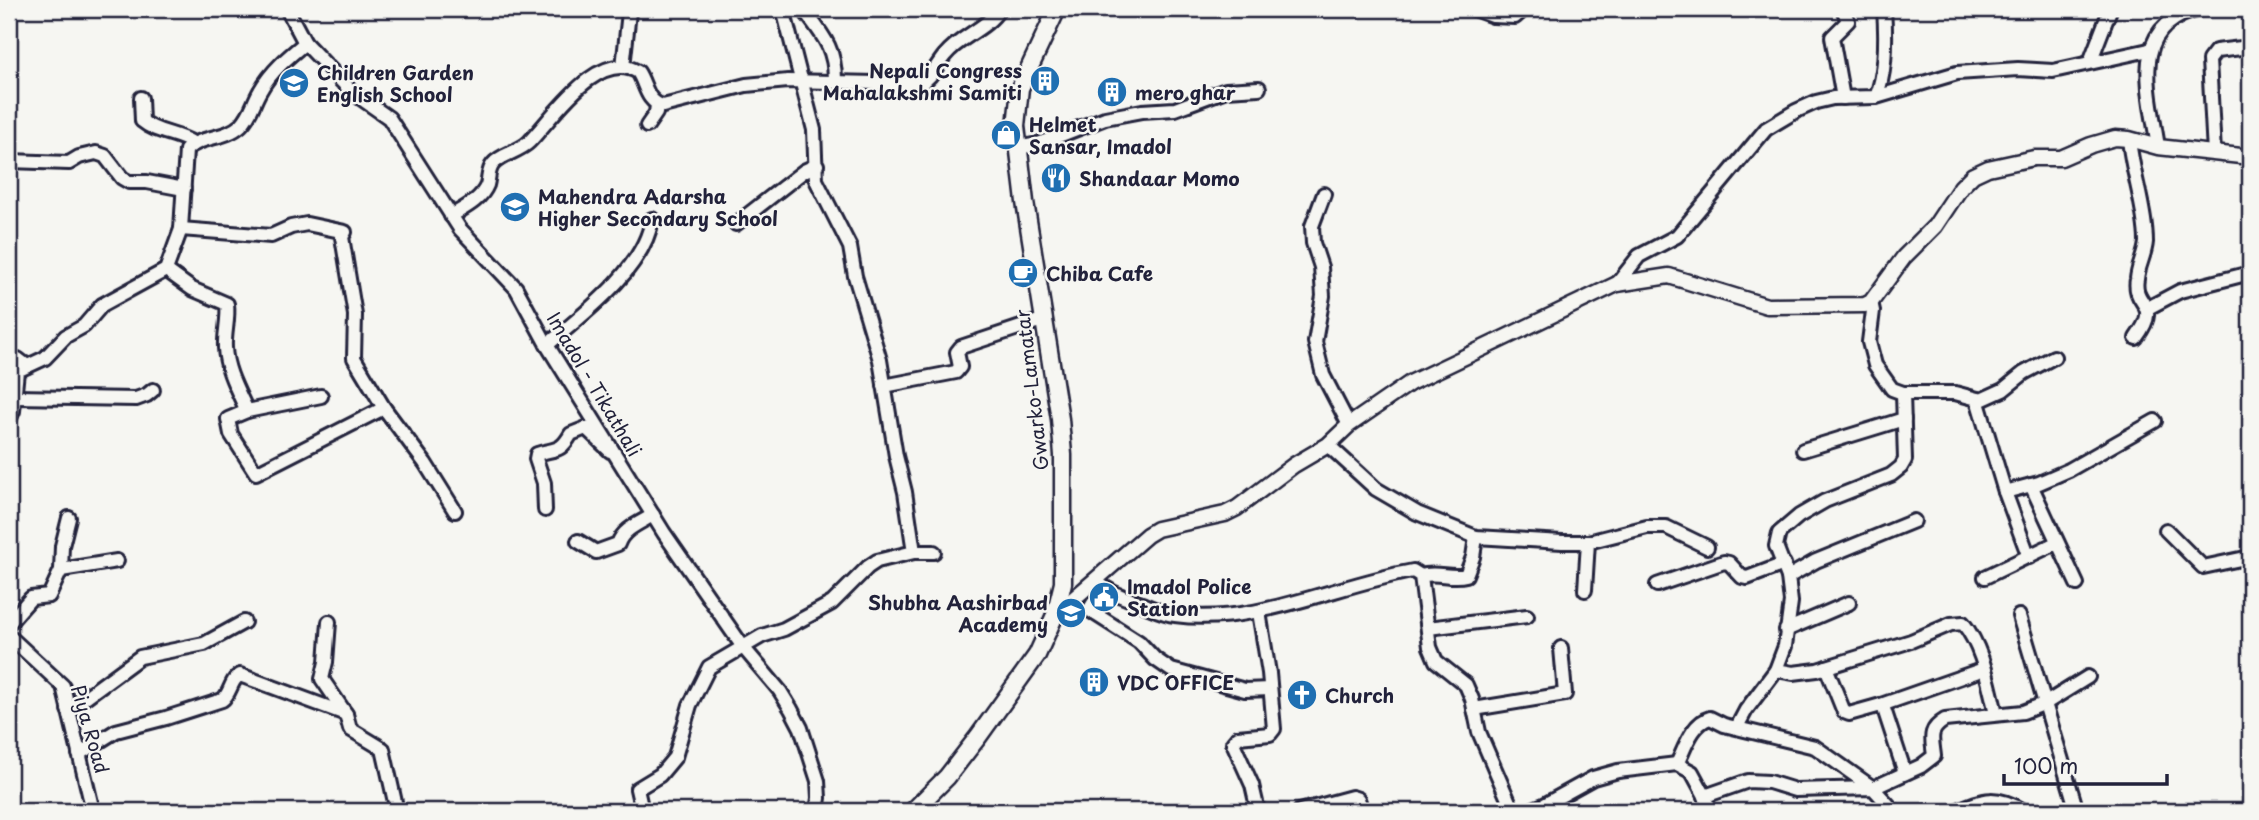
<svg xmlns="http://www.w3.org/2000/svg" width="2259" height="820" font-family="'Playpen Sans',sans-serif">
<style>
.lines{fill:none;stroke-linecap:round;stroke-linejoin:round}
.minor-casing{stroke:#22223b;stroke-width:18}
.tertiary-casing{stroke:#22223b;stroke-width:19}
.secondary-casing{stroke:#22223b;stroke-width:21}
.minor{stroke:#f6f6f2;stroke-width:12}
.tertiary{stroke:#f6f6f2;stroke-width:14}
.secondary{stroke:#f6f6f2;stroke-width:16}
.labels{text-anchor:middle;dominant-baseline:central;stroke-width:5;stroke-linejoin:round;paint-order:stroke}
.poi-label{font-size:19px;font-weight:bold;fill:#22223b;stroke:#f6f6f2;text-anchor:start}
.street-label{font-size:19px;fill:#22223b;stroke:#f6f6f2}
</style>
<rect width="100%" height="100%" fill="#f6f6f2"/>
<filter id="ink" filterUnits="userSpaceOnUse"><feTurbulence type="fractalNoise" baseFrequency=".0143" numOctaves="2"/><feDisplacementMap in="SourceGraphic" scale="14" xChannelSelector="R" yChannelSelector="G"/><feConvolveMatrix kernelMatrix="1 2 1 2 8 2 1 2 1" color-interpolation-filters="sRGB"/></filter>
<g filter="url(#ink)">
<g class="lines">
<!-- minor casing -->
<g class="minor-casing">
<g id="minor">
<path d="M287 9 305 43 352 92 389 118 460 229 516 288 547 345 664 533 743 647 780 691 791 709 801 728 818 781 819 798 817 811"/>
<path d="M783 9 814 130 816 180 850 247 855 276 880 360 896 456 905 492 914 552"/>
<path d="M1474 9 1493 16 1515 17 1524 9"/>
<path d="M1843 9 1848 21 1832 37 1843 98"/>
<path d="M807 14C825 38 835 50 835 80"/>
<path d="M2090 62 2110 10"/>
<path d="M623 67 629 12 631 9"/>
<path d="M1876 97C1887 71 1886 36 1884 9"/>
<path d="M141 98 142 121C156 133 177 133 193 143"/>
<path d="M647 126 656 113 657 105"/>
<path d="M2129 139C2132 172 2146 210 2146 242 2145 255 2138 266 2137 279 2132 308 2163 301 2136 338"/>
<path d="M2158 147C2150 93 2127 24 2201 9"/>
<path d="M1018 148 1038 144 1105 118 1142 111 1175 109 1226 90 1259 88"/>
<path d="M2214 153 2209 60 2216 51 2250 47"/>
<path d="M9 161 69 163 79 157 96 153 105 156 122 178 129 182H147L184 189"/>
<path d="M1324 194 1312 226 1313 243 1321 267 1323 296 1315 342 1323 375 1349 425"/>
<path d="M451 216C464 208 481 200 487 185 489 178 488 170 493 164 501 154 519 152 529 142 552 119 598 47 638 72 646 84 646 102 663 106L746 85 788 81 920 84C933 76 935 67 945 55 960 36 986 30 999 9"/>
<path d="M736 224 804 171 817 165"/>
<path d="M181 229 271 236 291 227 307 224 345 232 342 237 355 315 354 358 384 408 425 463 455 511"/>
<path d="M166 270 192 289 227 304C229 319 224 333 225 348 226 370 238 391 247 411"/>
<path d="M1617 284 1639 256 1677 236 1766 129 1796 111 1816 102 1833 98 1876 97 1957 73 2018 69 2053 71 2149 50"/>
<path d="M1871 302 1873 311 1869 342 1875 365 1892 389 1903 393H1955L1981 400 2003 390 2024 373 2054 357"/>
<path d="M2148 308 2180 291 2250 273"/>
<path d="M547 345C584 314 645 268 652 219"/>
<path d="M9 359H18L27 366"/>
<path d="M884 386 956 372 960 367 957 352 961 347 1045 319"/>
<path d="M321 396 247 411 228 419 231 434 256 473 384 408"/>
<path d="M15 397 136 399 147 395 153 390"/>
<path d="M1977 399 2005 492 2029 557"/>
<path d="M9 420 13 411 17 371 45 358 66 336 84 326 102 305 166 270 181 229 186 150C201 135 225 140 241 125 251 115 253 103 260 91 271 71 288 57 305 43"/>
<path d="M1328 445 1376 489 1417 513 1476 537 1562 542H1588L1647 527H1666L1707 547"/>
<path d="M1803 450 1904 419"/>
<path d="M2031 485 2077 584"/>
<path d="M2005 492 2039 483 2069 470 2155 421"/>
<path d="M545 510 544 483 536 459 537 454C556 448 560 453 571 434L586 428 610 451"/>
<path d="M2166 530 2203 567 2250 557"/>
<path d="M578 541 596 552 618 544C623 529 640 523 653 515"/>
<path d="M61 570 117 561"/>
<path d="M1421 576C1436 571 1450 579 1466 575L1473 557 1476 537"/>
<path d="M1788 577 1816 561 1914 521"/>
<path d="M1985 577 2056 543"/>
<path d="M1096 581C1108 592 1124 597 1139 603 1150 607 1163 614 1175 615 1256 626 1334 585 1413 571L1421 576 1430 647 1436 661 1466 685 1472 699 1479 732 1513 811"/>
<path d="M1657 585 1724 562 1729 563 1742 577 1747 578 1784 564"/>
<path d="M1103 587 1089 610 1139 642 1155 659 1171 670 1245 690 1270 689"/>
<path d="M1585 590 1588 542"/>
<path d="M2019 616 2077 811"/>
<path d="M329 622 326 662 322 679 346 714 350 729 383 749 397 811"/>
<path d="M9 623 31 598 49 596 61 570 62 546 69 518"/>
<path d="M1428 628 1527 616"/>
<path d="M1786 630 1849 603"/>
<path d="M9 636 63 686 93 811"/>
<path d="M1826 667 1844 712 1849 714 1881 705 1884 709 1905 773"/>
<path d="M1776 670 1793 673 1817 670 1911 641 1951 624 1963 623C1983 648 1988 682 1996 713"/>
<path d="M1881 705 1984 669"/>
<path d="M1474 709 1565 694 1561 648"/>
<path d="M68 710 140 657 204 644 244 622"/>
<path d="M1737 727 1746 710 1776 670 1785 646 1791 602 1788 577 1776 546 1779 533 1799 516 1825 501 1891 475 1901 467 1905 460 1903 393"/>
<path d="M79 754 116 731 166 718 222 700C231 694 230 680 240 675L346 714"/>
<path d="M1677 764C1685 748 1692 723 1710 718L1724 725 1815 747 1873 788 1921 766 1934 756C1932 738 1928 730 1945 720L2023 712 2046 703 2088 677"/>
<path d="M1705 796 1748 781 1769 782 1795 790 1873 788 1894 811"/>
<path d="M642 811 637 789 660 775 675 757 690 705 709 667 762 636 784 629 832 603 868 567 877 561 914 552H934"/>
<path d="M1258 811 1252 785 1233 743 1238 737 1270 734 1274 729 1269 673 1259 612"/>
<path d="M1300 811 1352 797 1358 799 1362 811"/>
<path d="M1528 811 1544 805 1593 778 1618 771 1677 764 1692 772 1705 796 1709 811"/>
<path d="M1956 811C1985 798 1996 795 2024 811"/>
</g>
</g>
<!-- tertiary casing -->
<g class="tertiary-casing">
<path id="tertiary" d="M1055 615 1147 535 1157 529 1225 514 1237 508 1294 465 1328 445 1349 425 1410 383 1617 284 1669 276 1767 306 1865 305 1871 302 1904 257 1935 226 1961 187 1973 175 1988 168 2034 158H2061L2091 145 2115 138 2129 139 2158 147 2250 157"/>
</g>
<!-- secondary casing -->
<g class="secondary-casing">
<path id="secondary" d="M913 811 947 777 978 737 1037 655 1055 615 1063 583V455L1060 419 1025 202 1016 126 1020 88 1057 9"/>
</g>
<!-- minor -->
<use href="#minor" class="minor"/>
<!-- tertiary -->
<use href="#tertiary" class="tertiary"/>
<!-- secondary -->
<use href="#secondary" class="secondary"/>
</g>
</g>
<!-- icons -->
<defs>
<g id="building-disc" transform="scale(1.575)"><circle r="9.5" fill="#1f6fb2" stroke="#f6f6f2"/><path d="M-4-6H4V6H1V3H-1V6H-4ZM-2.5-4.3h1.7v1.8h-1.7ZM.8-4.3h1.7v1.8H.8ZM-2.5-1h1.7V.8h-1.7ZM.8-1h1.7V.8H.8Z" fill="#fff"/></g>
<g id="school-disc" transform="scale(1.575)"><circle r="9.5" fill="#1f6fb2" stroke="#f6f6f2"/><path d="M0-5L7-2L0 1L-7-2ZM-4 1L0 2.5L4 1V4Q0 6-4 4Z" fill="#fff"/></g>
<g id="shop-disc" transform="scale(1.575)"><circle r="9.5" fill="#1f6fb2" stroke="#f6f6f2"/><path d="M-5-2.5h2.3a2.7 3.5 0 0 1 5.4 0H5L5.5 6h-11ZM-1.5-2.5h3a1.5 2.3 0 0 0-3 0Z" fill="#fff"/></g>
<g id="restaurant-disc" transform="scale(1.575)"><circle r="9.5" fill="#1f6fb2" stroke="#f6f6f2"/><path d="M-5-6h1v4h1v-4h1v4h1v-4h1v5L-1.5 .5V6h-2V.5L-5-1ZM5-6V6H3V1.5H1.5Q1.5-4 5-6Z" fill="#fff"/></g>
<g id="cafe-disc" transform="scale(1.575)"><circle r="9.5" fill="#1f6fb2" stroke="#f6f6f2"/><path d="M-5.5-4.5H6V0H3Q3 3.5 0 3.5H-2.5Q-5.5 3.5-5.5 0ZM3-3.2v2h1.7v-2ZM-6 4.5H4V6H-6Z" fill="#fff"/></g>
<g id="civic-disc" transform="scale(1.575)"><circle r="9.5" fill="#1f6fb2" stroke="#f6f6f2"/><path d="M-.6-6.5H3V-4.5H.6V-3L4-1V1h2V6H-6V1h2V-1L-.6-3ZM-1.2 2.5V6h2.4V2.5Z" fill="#fff"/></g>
<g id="church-disc" transform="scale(1.575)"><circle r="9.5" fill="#1f6fb2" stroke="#f6f6f2"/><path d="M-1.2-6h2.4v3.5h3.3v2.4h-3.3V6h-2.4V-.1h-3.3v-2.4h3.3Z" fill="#fff"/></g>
</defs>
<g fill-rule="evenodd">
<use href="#building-disc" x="1045" y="81"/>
<use href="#school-disc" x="294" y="83"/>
<use href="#building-disc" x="1112" y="92"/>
<use href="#shop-disc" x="1006" y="135"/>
<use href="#restaurant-disc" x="1056" y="178"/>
<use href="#school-disc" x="515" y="207"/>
<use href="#cafe-disc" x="1023" y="273"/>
<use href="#civic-disc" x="1104" y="597"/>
<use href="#school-disc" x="1071" y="613"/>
<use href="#building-disc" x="1094" y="682"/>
<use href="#church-disc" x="1302" y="695"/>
</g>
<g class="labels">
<!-- poi labels -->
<g class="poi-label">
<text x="1022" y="70" text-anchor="end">Nepali Congress<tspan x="1022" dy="22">Mahalakshmi Samiti</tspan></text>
<text x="317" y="72">Children Garden<tspan x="317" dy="22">English School</tspan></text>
<text x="1135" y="92">mero ghar</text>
<text x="1029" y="124">Helmet<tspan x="1029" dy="22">Sansar, Imadol</tspan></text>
<text x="1079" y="178">Shandaar Momo</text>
<text x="538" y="196">Mahendra Adarsha<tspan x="538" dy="22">Higher Secondary School</tspan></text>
<text x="1046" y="273">Chiba Cafe</text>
<text x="1127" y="586">Imadol Police<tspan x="1127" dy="22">Station</tspan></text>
<text x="1048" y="602" text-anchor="end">Shubha Aashirbad<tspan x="1048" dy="22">Academy</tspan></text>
<text x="1117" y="682">VDC OFFICE</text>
<text x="1325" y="695">Church</text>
</g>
<!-- street labels -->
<g class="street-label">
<text transform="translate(595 384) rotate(59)">Imadol - Tikathali</text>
<text transform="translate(1031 390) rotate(-97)">Gwarko-Lamatar</text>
<text transform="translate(91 729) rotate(74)">Piya Road</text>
</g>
</g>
<!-- margin -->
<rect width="2259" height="820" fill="none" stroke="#f6f6f2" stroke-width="35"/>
<rect x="18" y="18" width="2224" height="785" fill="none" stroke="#22223b" stroke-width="2.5" filter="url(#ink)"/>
<!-- scale -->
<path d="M2004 774v10h163v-10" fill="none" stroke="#22223b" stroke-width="3.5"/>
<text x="2014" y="774" font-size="21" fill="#22223b" stroke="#f6f6f2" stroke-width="5" paint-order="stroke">100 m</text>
</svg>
